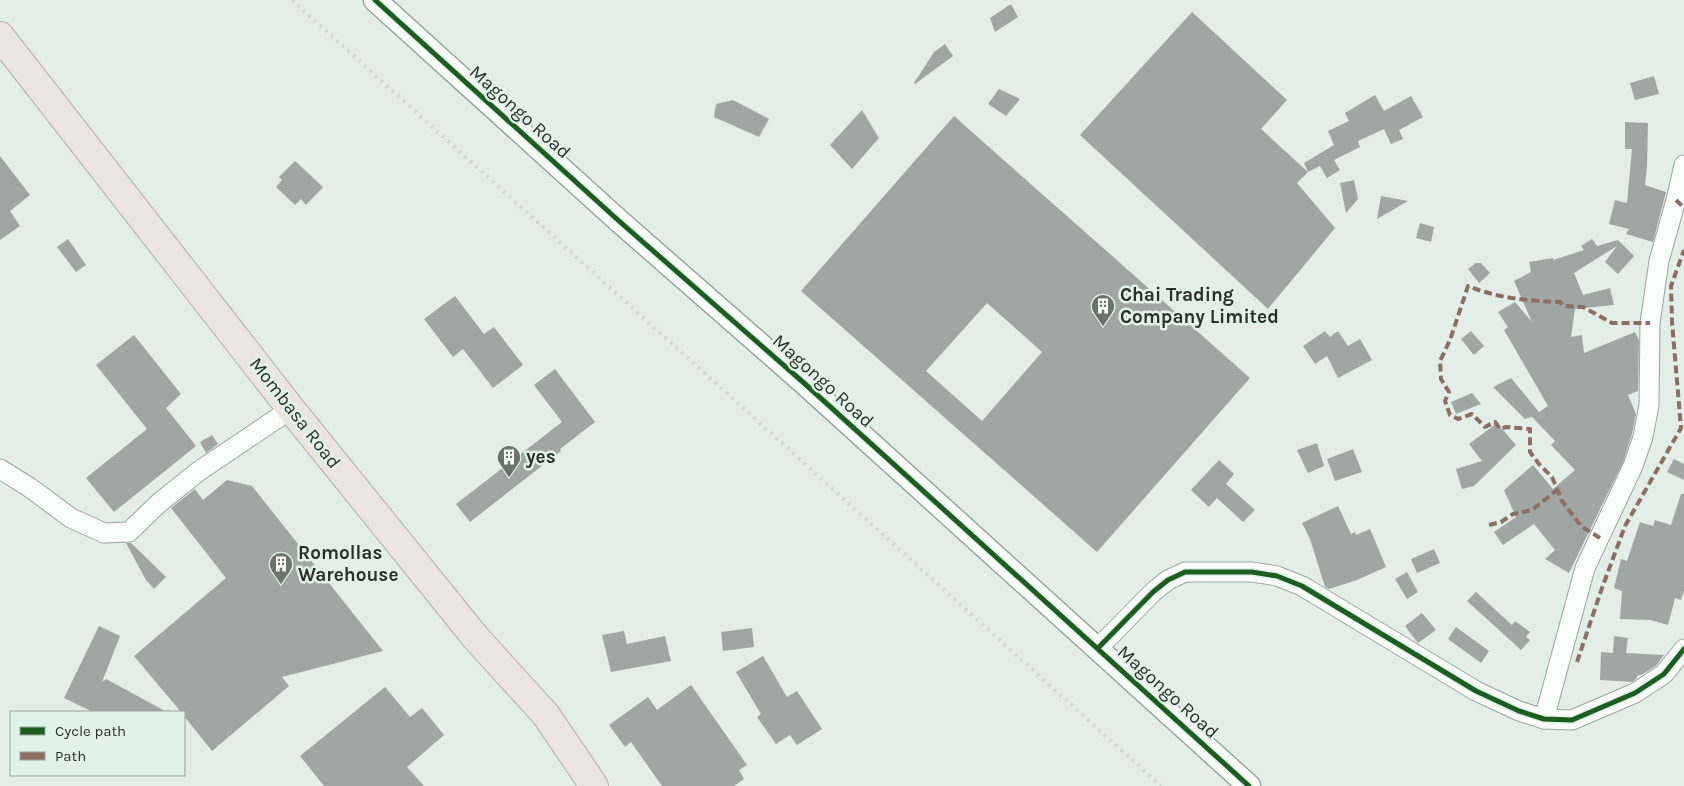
<svg xmlns="http://www.w3.org/2000/svg" width="1684" height="786" font-family="Karla,sans-serif">
<style>
.building{fill:#9fa6a3;fill-rule:evenodd}
.lines{fill:none;stroke-linecap:round;stroke-linejoin:round}
.minor-casing{stroke:#9ca4a0;stroke-width:21}
.tertiary-casing{stroke:#9ca4a0;stroke-width:25}
.trunk-casing{stroke:#b6afa9;stroke-width:30}
.minor{stroke:#fbfcfc;stroke-width:19}
.tertiary{stroke:#fbfcfc;stroke-width:22}
.trunk{stroke:#ece4e0;stroke-width:28}
.rail{stroke:#d4d7d5;stroke-width:4;stroke-dasharray:2.5 5;stroke-linecap:butt}
.quiet{stroke:#8d6e63;stroke-width:4;stroke-dasharray:8 4;stroke-linecap:butt}
.cycleway-casing{stroke:#e0f2ea;stroke-width:8}
.cycleway{stroke:#1b5e20;stroke-width:5}
.labels{text-anchor:middle;dominant-baseline:central;stroke-width:5;stroke-linejoin:round;paint-order:stroke}
.street-label{font-size:19px;fill:#2a312d;stroke:#e0f2ea}
.poi-label{font-size:19px;font-weight:bold;fill:#2a312d;stroke:#e0f2ea;text-anchor:start}
</style>
<rect width="100%" height="100%" fill="#e4eee9"/>
<!-- building -->
<g class="building">
<path d="M1011 4 1018 17 995 32 990 18Z"/>
<path d="M1192 12 1287 100 1261 129 1308 172 1297 183 1335 228 1268 309 1080 135Z"/>
<path d="M945 44 953 56 915 84 914 83 934 52Z"/>
<path d="M1654 76 1659 94 1635 100 1630 83Z"/>
<path d="M999 89 1020 99 1006 116 988 104Z"/>
<path d="M1375 95 1384 111 1411 96 1423 117 1399 130 1403 139 1391 144 1384 129 1358 141 1360 147 1334 160 1340 170 1327 178 1320 166 1308 172 1304 163 1334 145 1328 131 1349 121 1345 113Z"/>
<path d="M733 100 769 119 759 137 714 117 716 104Z"/>
<path d="M862 110 879 138 852 169 830 145Z"/>
<path d="M954 116 1250 378 1097 552 801 291ZM987 303 1042 352 982 421 926 371Z"/>
<path d="M1625 122 1648 123 1647 166 1645 185 1666 192 1653 242 1626 234 1629 229 1609 224 1615 200 1627 203 1632 149H1625Z"/>
<path d="M0 156 30 195 10 211 20 226 0 240Z"/>
<path d="M295 161 323 187 306 205 301 199 295 205 276 187 282 180 279 177Z"/>
<path d="M1354 180 1358 199 1346 213 1340 183Z"/>
<path d="M1381 196 1408 201 1377 219Z"/>
<path d="M1420 223 1434 227 1431 242 1416 238Z"/>
<path d="M68 239 86 265 76 272 57 247Z"/>
<path d="M1592 239 1597 246 1618 240 1634 256 1618 274 1605 262 1617 246 1574 273 1583 295 1610 288 1614 305 1575 309 1571 337 1582 335 1584 353 1635 332 1639 340 1638 391 1628 395 1636 414 1632 434 1623 462 1569 573 1545 559 1555 550 1534 524 1503 545 1494 532 1516 517 1504 490 1533 465 1553 489 1575 470 1551 445 1555 441 1532 417 1525 419 1493 387 1511 378 1539 412 1548 406 1504 330 1508 327 1498 312 1515 302 1532 322 1514 281 1531 272 1529 262 1553 258V260L1584 250 1581 246Z"/>
<path d="M1476 263H1481L1490 273 1479 283 1468 269Z"/>
<path d="M455 296 484 334 494 327 523 365 493 388 463 349 453 357 424 319Z"/>
<path d="M1325 331 1330 337 1338 331 1348 346 1360 339 1372 360 1338 378 1327 356 1315 364 1303 346Z"/>
<path d="M1471 331 1484 346 1474 355 1461 339Z"/>
<path d="M134 335 181 394 166 408 196 446 114 512 86 478 147 429 96 365Z"/>
<path d="M555 369 595 422 560 449 561 451 470 522 456 504 562 422 534 385Z"/>
<path d="M1472 393 1481 404 1456 414 1451 402Z"/>
<path d="M1497 423 1516 445 1474 486 1462 489 1456 469 1482 461 1469 444Z"/>
<path d="M212 435 218 444 206 453 200 442Z"/>
<path d="M1317 443 1324 466 1308 473 1297 450Z"/>
<path d="M1353 449 1362 472 1335 481 1327 459Z"/>
<path d="M1674 459 1684 464V480L1667 472Z"/>
<path d="M1219 460 1234 474 1226 484 1255 510 1243 522 1217 498 1209 507 1191 490Z"/>
<path d="M227 480 252 486 383 651 282 677 289 686 212 751 184 716V712H181L134 656 226 578 171 508 195 489 203 500Z"/>
<path d="M1681 494H1684V591L1681 600 1675 598 1668 625 1650 620 1620 619 1622 591 1614 588 1621 559 1627 561 1640 522 1653 526 1655 520 1671 525Z"/>
<path d="M1338 506 1351 534 1355 532 1356 535 1370 529 1386 567 1357 580 1329 589 1325 587 1310 539 1302 523Z"/>
<path d="M126 543H131L166 577 154 589 146 580Z"/>
<path d="M1434 549 1440 563 1417 573 1411 559Z"/>
<path d="M1407 572 1418 592 1407 599 1395 579Z"/>
<path d="M1476 592 1512 625 1515 621 1530 632 1526 637 1530 640 1521 650 1467 601Z"/>
<path d="M1422 613 1436 630 1418 643 1405 626Z"/>
<path d="M99 626 120 636 102 682 106 679 167 712H93L64 698Z"/>
<path d="M1456 627 1489 651 1481 663 1448 639Z"/>
<path d="M752 628 754 647 723 651 721 632Z"/>
<path d="M624 631 627 644 665 636 671 661 611 672 602 635Z"/>
<path d="M1614 636 1628 638 1626 653 1664 655 1656 666 1643 674 1637 676V678L1632 682 1600 680 1601 652 1613 653Z"/>
<path d="M763 656 787 697 797 691 822 729 797 745 790 735 776 744 757 717 761 714 736 672Z"/>
<path d="M691 685 747 765 739 770 744 779 734 786H662L631 742 625 747 609 725 648 697 657 710Z"/>
<path d="M385 687 410 717 422 708 444 735 407 767 424 786H324L300 756Z"/>
</g>
<g class="lines">
<!-- minor casing -->
<g class="minor-casing">
<g id="minor">
<path d="M0 469 29 487 71 518 104 533 129 532 159 503 199 471 291 409"/>
<path d="M1098 648 1153 592 1168 580 1185 572H1252L1277 576 1302 586 1476 691 1519 711 1544 719 1572 720 1635 693 1664 674 1684 649"/>
<path d="M1544 719 1585 568 1633 466 1643 437 1649 405 1650 323 1659 261 1676 200 1684 165"/>
</g>
</g>
<!-- tertiary casing -->
<g class="tertiary-casing">
<path id="tertiary" d="M375 0 619 221 804 383 1249 786"/>
</g>
<!-- trunk casing -->
<g class="trunk-casing">
<path id="trunk" d="M0 36 291 409 476 638 546 715 594 786"/>
</g>
<!-- minor -->
<use href="#minor" class="minor"/>
<!-- tertiary -->
<use href="#tertiary" class="tertiary"/>
<!-- trunk -->
<use href="#trunk" class="trunk"/>
<!-- rail -->
<path class="rail" d="M292 0 1161 786"/>
<!-- quiet -->
<g class="quiet">
<path d="M1676 200 1684 208"/>
<path d="M1489 525 1501 522 1513 514 1532 510 1557 490"/>
<path d="M1600 538 1581 526 1562 501 1552 477 1539 464 1530 452V429L1506 427 1500 429 1495 422 1485 427 1472 414 1458 419 1450 415 1445 401 1449 392 1441 379 1440 361 1450 340 1468 286C1497 298 1528 301 1560 302L1564 306 1583 307 1612 323H1650"/>
<path d="M1577 662 1602 588 1625 526 1681 428 1672 322 1671 286 1684 250"/>
</g>
<!-- cycleway casing -->
<g class="cycleway-casing">
<g id="cycleway">
<path d="M375 0 619 221 804 383 1249 786"/>
<path d="M1098 648 1153 592 1168 580 1185 572H1252L1277 576 1302 586 1476 691 1519 711 1544 719 1572 720 1635 693 1664 674 1684 649"/>
</g>
</g>
<!-- cycleway -->
<use href="#cycleway" class="cycleway"/>
</g>
<!-- icons -->
<defs>
<g id="building-pin" transform="scale(1.25)"><path d="M0 17L-7.5 6A9.5 9.5 0 1 1 7.5 6Z" fill="#6b736f" stroke="#e0f2ea"/><path d="M-4-6H4V6H1V3H-1V6H-4ZM-2.5-4.3h1.7v1.8h-1.7ZM.8-4.3h1.7v1.8H.8ZM-2.5-1h1.7V.8h-1.7ZM.8-1h1.7V.8H.8Z" fill="#fff"/></g>
</defs>
<g fill-rule="evenodd">
<use href="#building-pin" x="1103" y="306"/>
<use href="#building-pin" x="509" y="457"/>
<use href="#building-pin" x="281" y="564"/>
</g>
<g class="labels">
<!-- street labels -->
<g class="street-label">
<text transform="translate(520 112) rotate(42)">Magongo Road</text>
<text transform="translate(823 381) rotate(42)">Magongo Road</text>
<text transform="translate(295 413) rotate(52)">Mombasa Road</text>
<text transform="translate(1168 692) rotate(42)">Magongo Road</text>
</g>
<!-- poi labels -->
<g class="poi-label">
<text x="1120" y="295">Chai Trading<tspan x="1120" dy="22">Company Limited</tspan></text>
<text x="526" y="457">yes</text>
<text x="298" y="553">Romollas<tspan x="298" dy="22">Warehouse</tspan></text>
</g>
</g>
<!-- legend -->
<rect x="10" y="711" width="175" height="65" fill="#e0f2ea" stroke="#97a59e"/>
<rect x="20" y="727" width="25" height="8" fill="#1b5e20" stroke="#97a59e"/>
<text x="55" y="736" font-size="15" fill="#2a312d">Cycle path</text>
<rect x="20" y="752" width="25" height="8" fill="#8d6e63" stroke="#97a59e"/>
<text x="55" y="761" font-size="15" fill="#2a312d">Path</text>
</svg>
